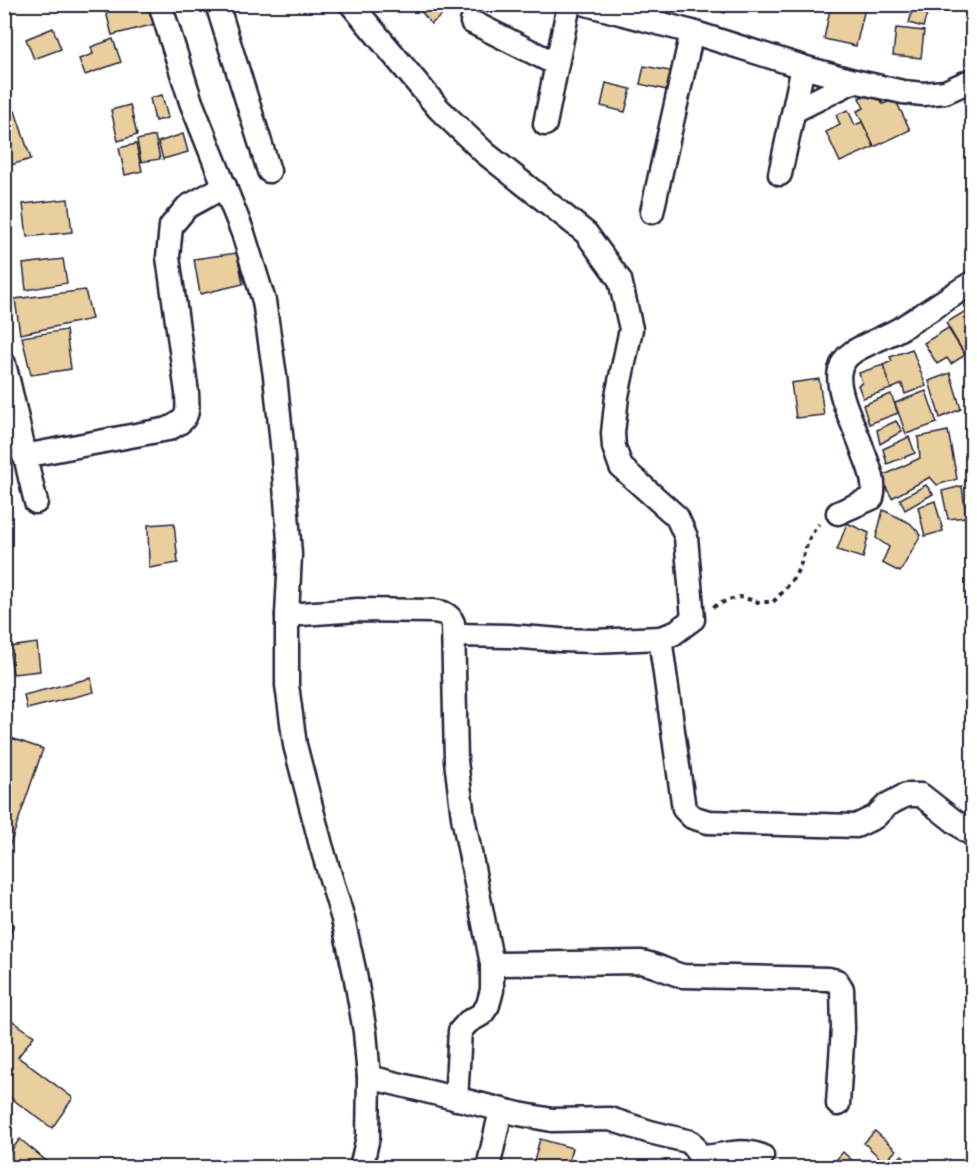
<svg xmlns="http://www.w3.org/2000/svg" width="977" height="1172" font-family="Pangolin,sans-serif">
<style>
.building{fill:#e9ce9e;stroke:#22223b;stroke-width:1.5}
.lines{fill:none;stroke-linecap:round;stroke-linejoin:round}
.lane-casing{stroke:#22223b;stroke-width:16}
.street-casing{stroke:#22223b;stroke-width:27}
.path{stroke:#22223b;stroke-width:4;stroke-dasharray:4.5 4.5;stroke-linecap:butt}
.lane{stroke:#fff;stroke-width:12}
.street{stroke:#fff;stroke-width:22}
</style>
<rect width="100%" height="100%" fill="#fff"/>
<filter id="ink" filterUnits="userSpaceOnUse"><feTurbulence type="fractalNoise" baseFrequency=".0167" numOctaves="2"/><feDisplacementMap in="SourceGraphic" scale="12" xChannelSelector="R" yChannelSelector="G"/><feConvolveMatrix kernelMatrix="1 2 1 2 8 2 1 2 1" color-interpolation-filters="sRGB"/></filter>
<g filter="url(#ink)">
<!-- building -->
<g class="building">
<path d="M104 4H154L159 23 112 35Z"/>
<path d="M418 4H456L431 24 417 6Z"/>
<path d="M699 4H728L725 13Z"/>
<path d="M831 4H849L865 8 856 46 824 39Z"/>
<path d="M914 4H930L923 27 909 23Z"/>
<path d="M934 4H961L938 14Z"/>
<path d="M53 28 61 49 34 59 26 39Z"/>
<path d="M896 28 924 31 921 58 893 55Z"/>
<path d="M113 39 121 62 85 75 79 59 93 54 91 47Z"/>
<path d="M644 66 675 72 671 91 640 84Z"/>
<path d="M606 83 631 89 625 112 601 106Z"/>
<path d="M876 91 883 104 895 99 910 130 874 147 857 111 864 108 859 98Z"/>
<path d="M162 95 168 118 155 121 150 98Z"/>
<path d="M130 105 137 135 118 141 111 110Z"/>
<path d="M848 110 855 125 862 122 874 147 840 162 826 132 840 125 836 115Z"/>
<path d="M15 111 31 159 4 167V115Z"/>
<path d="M183 134 188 152 163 159 158 142Z"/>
<path d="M155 136 160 159 141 162 137 140Z"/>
<path d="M136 144 142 171 125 175 119 148Z"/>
<path d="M68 199 72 232 27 237 23 204Z"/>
<path d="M237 253 243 284 200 294 194 259Z"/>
<path d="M63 259 67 283 26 290 23 264Z"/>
<path d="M85 290 92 319 20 334 15 299Z"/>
<path d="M967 310 972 320V351L965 355 946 323Z"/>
<path d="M948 328 965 355 951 364 947 358 937 364 924 343Z"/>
<path d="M66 330 71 369 31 375 22 337Z"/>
<path d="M912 349 926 386 905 394 902 384 891 389 883 365 892 361 890 357Z"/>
<path d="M972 354V372L965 359Z"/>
<path d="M883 365 891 389 863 398 858 385 862 383 859 373Z"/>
<path d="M950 373 961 409 940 418 929 381Z"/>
<path d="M819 379 824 415 796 418 791 383Z"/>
<path d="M926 391 937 423 906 434 895 403Z"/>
<path d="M891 394 898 413 869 424 863 405Z"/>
<path d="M896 421 902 431 880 444 877 430Z"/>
<path d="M948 431 957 479 937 485 930 477 892 498 880 477 920 458 918 437Z"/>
<path d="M909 437 915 453 887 464 883 449Z"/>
<path d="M926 485 933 494 905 510 900 499Z"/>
<path d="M962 486 966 517 948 519 942 491Z"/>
<path d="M935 501 943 531 925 536 918 507Z"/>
<path d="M883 510 910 523 921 535 900 572 882 563 889 547 876 538Z"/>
<path d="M174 523 178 563 149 568 148 525Z"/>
<path d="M847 523 869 533 863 558 837 550Z"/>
<path d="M37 643 40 671 13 674 9 647Z"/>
<path d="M91 678 94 692 27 709 24 695Z"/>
<path d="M11 738 43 749 4 862V755Z"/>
<path d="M4 1015 34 1036 18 1057 73 1098 52 1128 4 1093Z"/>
<path d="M875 1131 896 1150 885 1163 864 1143Z"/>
<path d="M20 1139 55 1168H13L4 1161V1159Z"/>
<path d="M540 1139 572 1148 567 1168H532Z"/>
<path d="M843 1152 858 1166 857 1168H841L835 1161Z"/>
<path d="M902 1155 914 1168H889Z"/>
<path d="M751 1157V1168H727V1158Z"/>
</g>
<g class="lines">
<!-- lane casing -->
<g class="lane-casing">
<path id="lane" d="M4 926H6"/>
</g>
<!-- street casing -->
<g class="street-casing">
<g id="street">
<path d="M160 4 191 102 243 233 264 301 275 376 282 444 290 555 287 615V685L295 745 321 845 343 919 355 974 365 1032 369 1077 368 1137 361 1168"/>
<path d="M217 4 269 171"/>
<path d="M351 4 439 109 485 153 586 233 620 280 631 329 617 396 613 433 614 447 621 467 677 517 686 537 693 619 673 634 660 638 594 641 560 640 509 636 454 635"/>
<path d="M586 4 692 32 803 67 854 81 903 92 923 94 945 92 972 80"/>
<path d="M472 22 556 64"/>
<path d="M794 111 854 81"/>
<path d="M545 124 569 4"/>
<path d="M780 174 803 67"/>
<path d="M652 212 692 32"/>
<path d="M4 364C16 410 24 456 36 502"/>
<path d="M24 456 168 429C189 419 188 415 187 393L168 257 171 226 187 207 225 186"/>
<path d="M838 513 872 498C877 480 866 461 861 445 854 425 835 390 840 370 842 363 847 356 853 352 869 342 887 337 903 327 926 313 949 297 972 283"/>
<path d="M287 615 358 610 432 611C442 612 449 613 453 623L456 761 463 817 492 964V990L488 1005 482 1014 468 1022 460 1031 456 1099"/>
<path d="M660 638 684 809 692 817 708 822 856 826 875 817 887 805 906 795H921L968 832"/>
<path d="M492 964 640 962C655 964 668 972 683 976L828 979 837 981 842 989 843 1028 838 1104"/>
<path d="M369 1077 519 1114 552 1120 610 1119 650 1132 691 1142 700 1157C724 1157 737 1147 762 1156"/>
<path d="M488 1168 501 1110"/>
</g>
</g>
<!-- path -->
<path class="path" d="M713 607 728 600 741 597 758 602H773C782 593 791 583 797 572 805 556 806 538 819 524"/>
<!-- lane -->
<use href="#lane" class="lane"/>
<!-- street -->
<use href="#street" class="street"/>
</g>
</g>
<!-- margin -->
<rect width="977" height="1172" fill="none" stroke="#fff" stroke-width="24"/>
<rect x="12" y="12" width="953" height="1148" fill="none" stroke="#22223b" stroke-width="2" filter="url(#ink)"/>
</svg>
